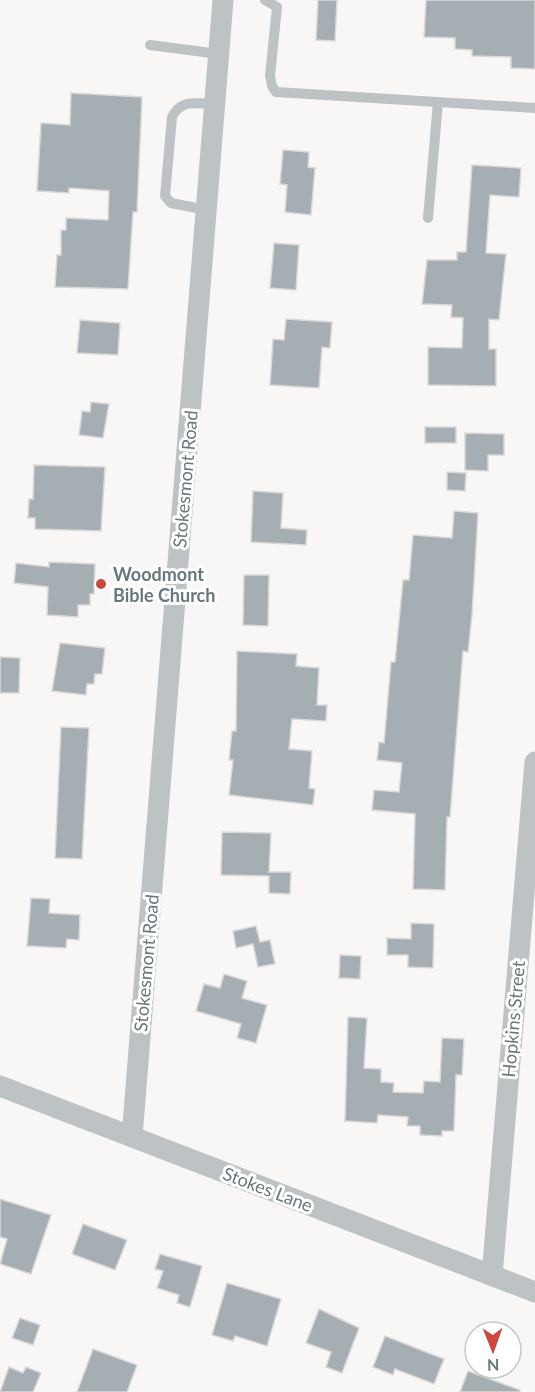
<svg xmlns="http://www.w3.org/2000/svg" width="535" height="1392" font-family="Lato,sans-serif">
<style>
.building{fill:#a5aeb2;stroke:#dad9d8;stroke-width:1.5}
.lines{fill:none;stroke-linecap:round;stroke-linejoin:round}
.service{stroke:#bdc3c5;stroke-width:10}
.minor{stroke:#bdc3c5;stroke-width:21}
.poi-dot{fill:#d1463c;stroke:#fff;stroke-width:2}
.labels{text-anchor:middle;dominant-baseline:central;stroke-width:6;stroke-linejoin:round;paint-order:stroke}
.street-label{font-size:18px;fill:#66777d;stroke:#fff}
.poi-label{font-size:18px;font-weight:bold;fill:#66777d;stroke:#fff;text-anchor:start}
</style>
<rect width="100%" height="100%" fill="#f8f7f6"/>
<!-- building -->
<g class="building">
<path d="M318 0H337L335 41 316 40Z"/>
<path d="M426 0H535V69L511 68V57L472 56V50L455 49V38L424 37Z"/>
<path d="M71 93 142 97 137 212H133L128 289 55 287 57 255H61V230H66V218L108 220 109 191 69 188V193L37 191 41 123 70 125Z"/>
<path d="M283 150 309 152 308 167 315 168 311 215 285 212 287 185 280 184Z"/>
<path d="M472 165 521 168 519 197 490 195 486 253 506 254 499 320 489 319V349H496V386L428 385V347L462 348 463 318 451 317 452 305 422 304 427 260H457V252H466Z"/>
<path d="M274 243 299 245 296 290 270 288Z"/>
<path d="M286 319 332 322 330 348 322 347 319 388 270 385 273 339 284 340Z"/>
<path d="M80 320 120 323 118 355 77 353Z"/>
<path d="M91 402 109 404 103 438 79 435 82 411 90 412Z"/>
<rect x="425" y="427" width="31" height="16"/>
<path d="M465 433 504 434V455H488V471L465 470Z"/>
<path d="M34 465 105 467 101 531 35 529V518H28L29 499H33Z"/>
<path d="M447 472 466 473 465 491 447 490Z"/>
<path d="M253 491 283 493 281 528 307 530 306 545 251 542Z"/>
<path d="M454 511 478 513 472 615 468 652 463 651 450 817H447L445 890 413 889 415 814 372 810 374 790 399 792 402 763 377 760 379 742 384 743 391 662H395L403 580H409L413 535 452 538Z"/>
<path d="M49 562 95 564 94 594H90V605H78V617L47 615 48 587 14 583 16 563 49 567Z"/>
<path d="M244 575H269L268 626 243 625Z"/>
<path d="M60 643 105 648 102 674H95L94 684H87L86 695 52 691Z"/>
<path d="M237 651 297 654 296 666 319 668 317 705H327L326 721 292 719 289 749 312 751 309 788 315 789 313 805 229 795 233 760H229L232 731H236Z"/>
<path d="M0 657 20 658 19 693H0Z"/>
<path d="M61 727 89 728 82 859 55 858Z"/>
<path d="M222 832 271 833 269 872H291L290 894 269 893V876L221 875Z"/>
<path d="M31 898 50 899 49 913 80 915 79 940 67 939 66 948 27 946Z"/>
<path d="M411 923 434 924 433 968 408 967V955H387V938L411 939Z"/>
<path d="M256 926 260 942 270 940 275 964 258 967 253 944 236 948 233 931Z"/>
<path d="M340 955 361 956 360 979 339 978Z"/>
<path d="M224 974 247 981 242 998 267 1005 256 1043 237 1038 241 1024 196 1011 204 984 220 988Z"/>
<path d="M348 1017 367 1018 364 1068 381 1069V1082L394 1083 393 1092 423 1093 424 1081 440 1082 442 1038 464 1039 462 1075H456L454 1131H442V1136L420 1135V1126H407L408 1117 378 1115 377 1123 345 1121Z"/>
<path d="M0 1199 51 1215 31 1274 0 1264 7 1239 0 1237Z"/>
<path d="M83 1224 127 1240 115 1270 72 1254Z"/>
<path d="M160 1254 202 1266 190 1307 177 1303 179 1295 157 1288 163 1271 155 1269Z"/>
<path d="M227 1283 281 1299 267 1346 235 1336 233 1341 212 1335Z"/>
<path d="M319 1309 359 1328 342 1373 326 1367 331 1352 306 1343Z"/>
<path d="M20 1318 40 1325 33 1345 12 1338Z"/>
<path d="M385 1336 444 1359 434 1384 395 1369 393 1375 373 1367Z"/>
<path d="M93 1349 137 1365 127 1392H77Z"/>
<path d="M9 1367 23 1373 26 1367 41 1373 33 1392H0Z"/>
<path d="M468 1371 520 1390V1392H460Z"/>
</g>
<g class="lines">
<!-- service -->
<g class="service">
<path d="M265 0 277 7 270 76 272 86 276 92 535 108"/>
<path d="M150 45 219 54"/>
<path d="M207 210 171 203 165 196 172 117C182 98 196 104 215 104"/>
<path d="M428 218 438 102"/>
</g>
<!-- minor -->
<g class="minor">
<path d="M0 1086 535 1292"/>
<path d="M132 1137 223 0"/>
<path d="M492 1276 535 762"/>
</g>
</g>
<!-- markers -->
<circle class="poi-dot" cx="101" cy="584" r="6"/>
<g class="labels">
<!-- street labels -->
<g class="street-label">
<text transform="translate(185 479) rotate(-85)">Stokesmont Road</text>
<text transform="translate(146 963) rotate(-85)">Stokesmont Road</text>
<text transform="translate(513 1019) rotate(-85)">Hopkins Street</text>
<text transform="translate(268 1189) rotate(21)">Stokes Lane</text>
</g>
<!-- poi labels -->
<g class="poi-label">
<text x="113" y="574">Woodmont<tspan x="113" dy="21">Bible Church</tspan></text>
</g>
</g>
<!-- north arrow -->
<g transform="translate(493 1350) rotate(179)"><circle r="28" fill="#ffffff" stroke="#c2c9cb" stroke-width="1.5"/>
<path d="M0-4.5L10 22L0 15L-10 22Z" fill="#d1463c"/>
<text y="-9" font-size="16" font-weight="bold" text-anchor="middle" fill="#66777d">N</text>
</g>
</svg>
